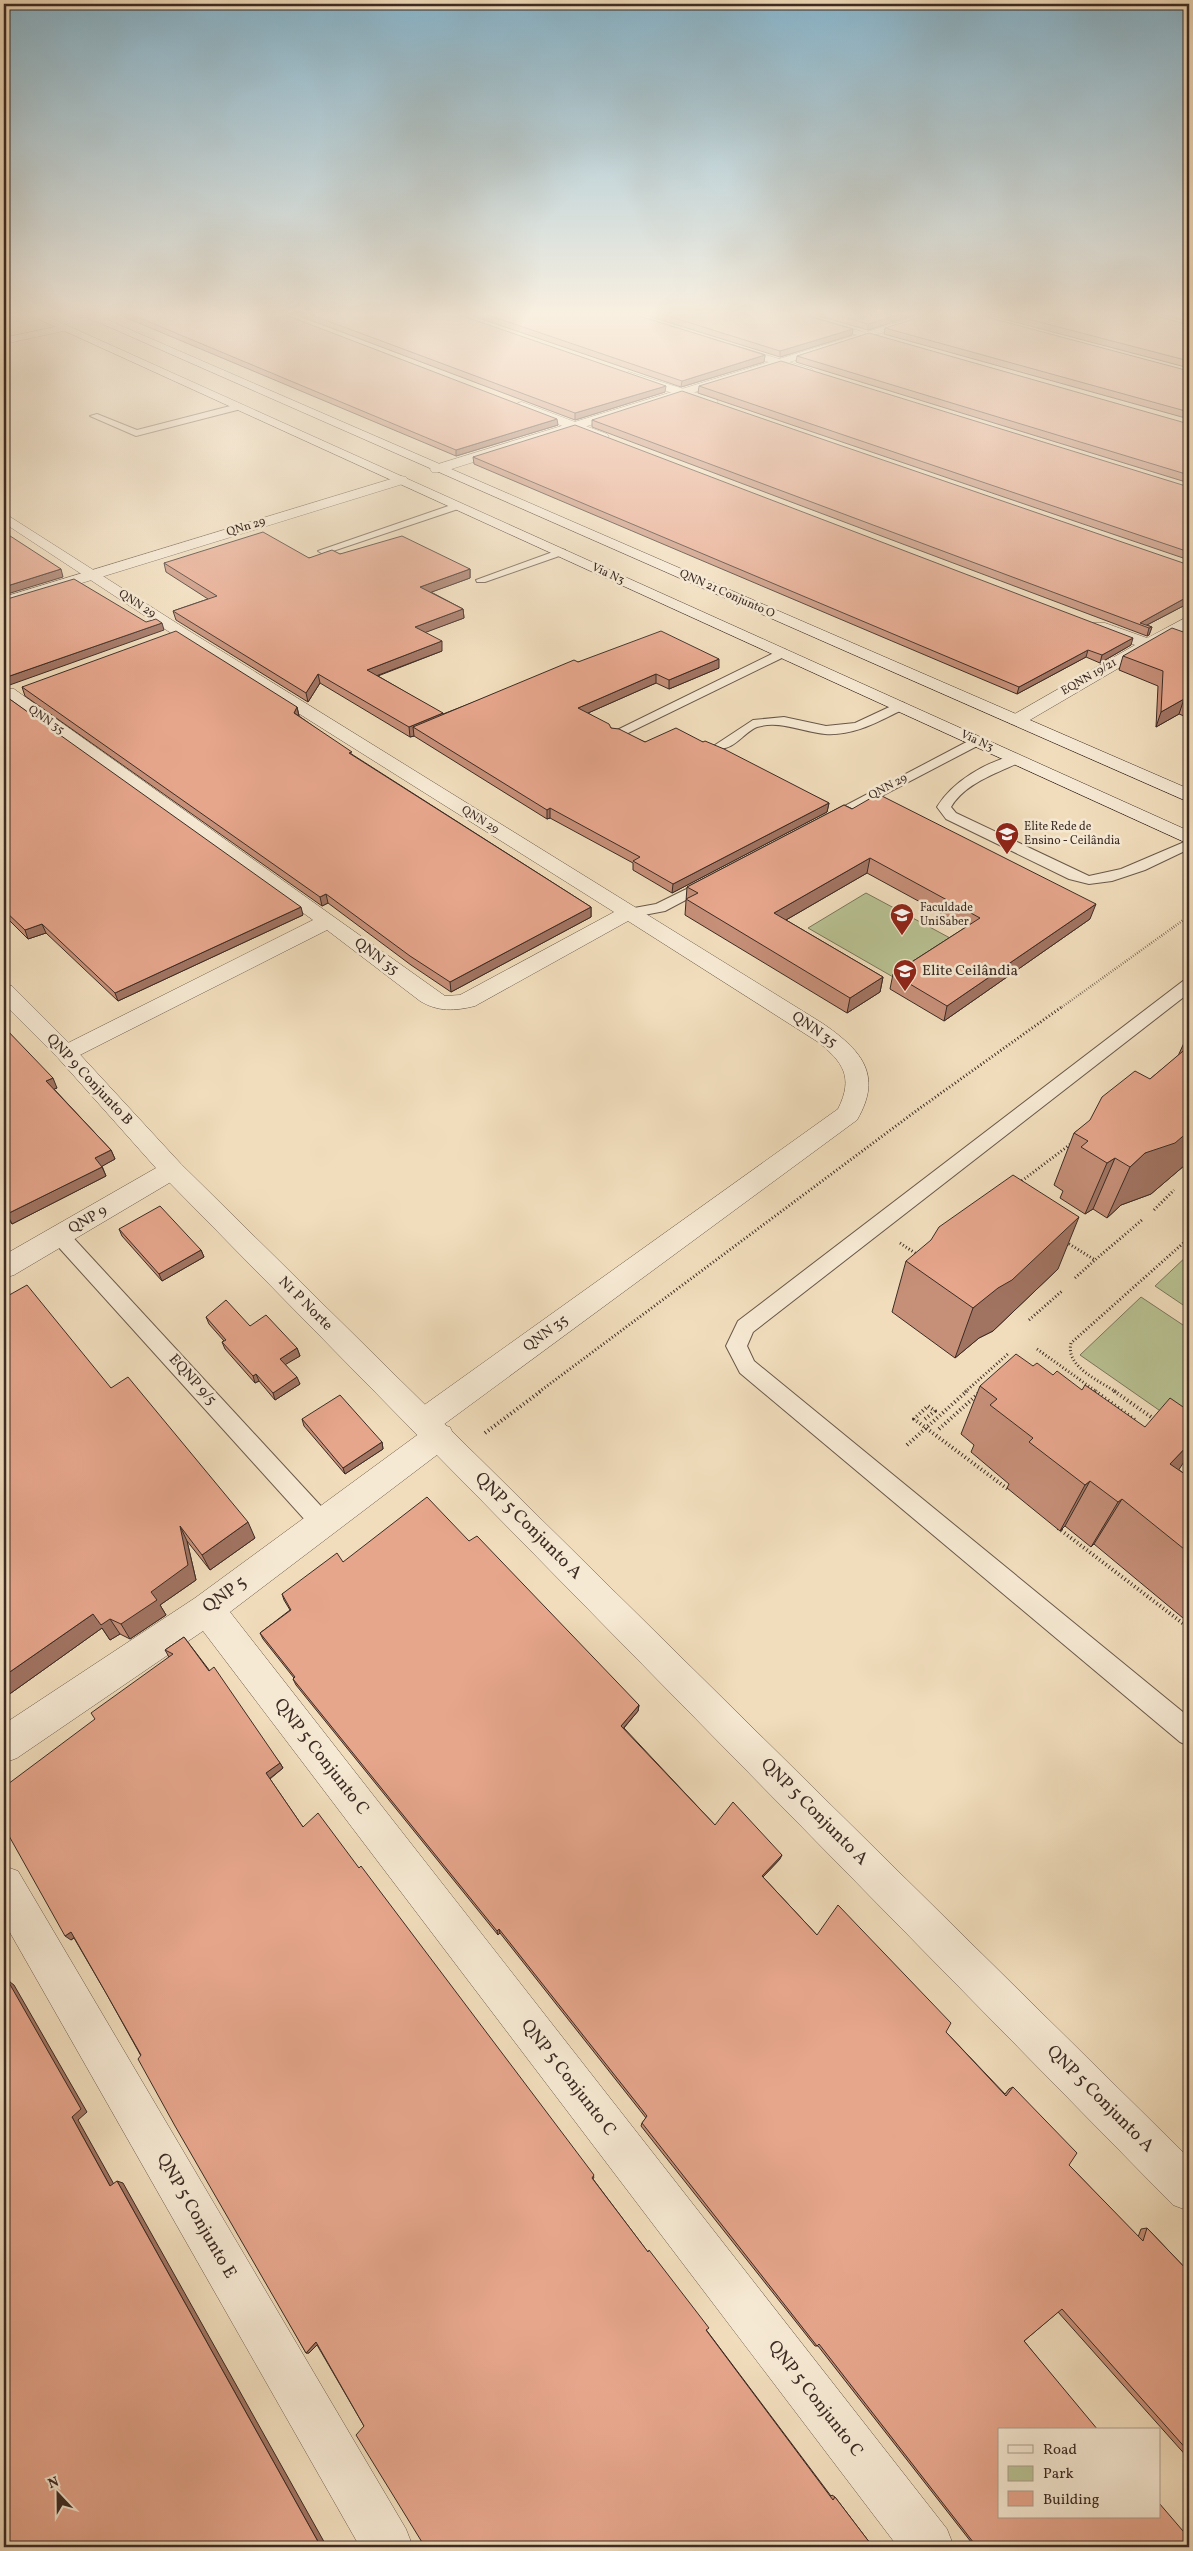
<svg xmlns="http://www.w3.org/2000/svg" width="1193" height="2551" font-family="Vollkorn,serif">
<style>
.green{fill:#b8c192;stroke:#7a765b}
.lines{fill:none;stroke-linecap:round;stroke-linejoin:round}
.service-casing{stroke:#69584a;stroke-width:2}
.minor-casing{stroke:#69584a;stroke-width:1}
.tertiary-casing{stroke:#69584a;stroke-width:1}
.secondary-casing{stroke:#3c2b24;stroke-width:1}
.path-far2{stroke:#3c2b24;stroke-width:2.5;stroke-dasharray:0.5 2;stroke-linecap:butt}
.path-far1{stroke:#3c2b24;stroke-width:3;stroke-dasharray:1 2.5;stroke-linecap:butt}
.path{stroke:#3c2b24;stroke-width:4;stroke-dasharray:1 3;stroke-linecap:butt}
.service{fill:#f6e9d3;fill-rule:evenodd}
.minor{fill:#f6e9d3;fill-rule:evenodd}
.tertiary{fill:#f6e9d3;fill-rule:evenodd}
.secondary{fill:#f6e9d3;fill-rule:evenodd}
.wall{fill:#c68f78;stroke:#3c2b24}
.shaded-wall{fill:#a17462;stroke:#3c2b24}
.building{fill:#e6a68c;stroke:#3c2b24}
.labels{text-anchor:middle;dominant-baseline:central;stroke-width:5;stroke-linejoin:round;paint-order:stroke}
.far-street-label{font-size:12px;fill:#3c2b24;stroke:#f6e9d3}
.far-poi-label{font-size:12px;fill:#3c2b24;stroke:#f6e9d3;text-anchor:start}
.street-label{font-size:15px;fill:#3c2b24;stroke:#f6e9d3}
.poi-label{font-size:15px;fill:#3c2b24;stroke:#f6e9d3;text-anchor:start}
.near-street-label{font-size:18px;fill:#3c2b24;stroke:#f6e9d3}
</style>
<rect width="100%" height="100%" fill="#f1ddbc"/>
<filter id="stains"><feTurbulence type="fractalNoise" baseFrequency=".004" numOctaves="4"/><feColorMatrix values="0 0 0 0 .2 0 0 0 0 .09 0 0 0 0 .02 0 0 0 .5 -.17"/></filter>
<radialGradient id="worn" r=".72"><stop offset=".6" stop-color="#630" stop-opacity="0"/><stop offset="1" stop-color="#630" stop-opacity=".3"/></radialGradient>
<!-- green -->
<g class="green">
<path d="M866 893 965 946 907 985 808 928Z"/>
<path d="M1189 1254V1309L1155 1286Z"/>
<path d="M1141 1297 1189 1329V1431L1080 1355Z"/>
</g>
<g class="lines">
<!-- service casing -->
<g class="service-casing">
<g id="service">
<path d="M238 404 242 407 241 409 136 436 90 416 97 414 137 430Z"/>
<path d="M457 503 461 504V508L327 553 323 554 318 551Z"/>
<path d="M561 549 565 550V554L485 582H477L476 580Z"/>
<path d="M782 649 786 650V656L622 736H612L611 733Z"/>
<path d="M900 702 904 703 906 706 904 709C879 721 855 736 825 734 802 732 780 720 757 727 744 732 733 752 717 748L715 745 753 720 784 717 826 726 855 723Z"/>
<path d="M976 737 983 741 981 744 830 823 825 824 818 820Z"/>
<path d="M1015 755 1020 756 1022 759 1020 762C996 774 965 783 951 807L956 813 1089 876 1121 869 1189 840V849L1145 870 1112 881 1089 884 1069 879 946 819 937 807C953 781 986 762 1015 755Z"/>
<path d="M711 877 718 881 716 884 665 911 628 918 620 913 623 910 656 904Z"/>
<path d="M1189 980V993L753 1332 747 1346 754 1361 1189 1717V1746L1180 1742 740 1373 726 1346 738 1321 1183 981Z"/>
<path d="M60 1229 67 1231 331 1517 335 1524 331 1531 323 1534 315 1531 53 1241 50 1236 53 1231Z"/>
</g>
</g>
<!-- minor casing -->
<g class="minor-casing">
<g id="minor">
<path d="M116 311H136L94 322 89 319Z"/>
<path d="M776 311H793L903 344 902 346H894Z"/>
<path d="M64 325 68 326V330L4 344V338Z"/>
<path d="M730 344 812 369 814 371 808 374 726 349V345Z"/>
<path d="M629 372 716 399 718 402 712 406 708 405 625 377 623 375Z"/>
<path d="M522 402 607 434 609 437 603 441 599 440 518 409V403Z"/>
<path d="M4 513 186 629 822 1023C860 1049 884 1074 857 1120L443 1425 450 1427 454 1436 450 1445 230 1612 947 2529 954 2547H898L203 1631 17 1758 4 1763V1724L195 1598 420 1433 413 1431 409 1422 413 1413 838 1109C854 1077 843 1062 818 1042L628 921 475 1006C455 1011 438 1012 420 1001L327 930 74 1058 66 1061 58 1058 54 1053 58 1048 313 920 4 698V689H14L445 996 460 995 614 912 174 635 4 523Z"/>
<path d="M1189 616V627L1023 724H1011L1008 720 1011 716 1135 645 1093 629 1091 626 1093 623H1105L1147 638Z"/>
<path d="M172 1161 181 1164 185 1170 181 1176 14 1275 4 1278V1255L163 1164Z"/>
<path d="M4 1866 18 1871 406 2529 413 2547H360L4 1922Z"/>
</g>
</g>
<!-- tertiary casing -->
<g class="tertiary-casing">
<g id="tertiary">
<path d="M935 311H951L442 472H432L430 469 432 466Z"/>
<path d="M401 476 406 477 408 480 406 483 4 607V597Z"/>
<path d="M4 984 12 986 74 1048 181 1164 1189 2158V2211L1173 2205 163 1176 58 1058 4 1004Z"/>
</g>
</g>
<!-- secondary casing -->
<g class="secondary-casing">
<g id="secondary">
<path d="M21 311H35L1189 831V844Z"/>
<path d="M73 311H87L1189 789V802Z"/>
</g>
</g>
<!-- path-far2 -->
<path class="path-far2" d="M1062 1007 1189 916"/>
<!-- path-far1 -->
<g class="path-far1">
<path d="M1019 1183 1072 1143"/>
<path d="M1154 1210 1174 1190"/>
<path d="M1066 1242 1095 1260 1142 1220"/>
<path d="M900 1243 918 1255"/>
<path d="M1075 1278 1095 1260"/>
<path d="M1029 1320 1062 1291"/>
<path d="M1037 1349 1097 1392"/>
<path d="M539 1392 916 1111 1063 1006"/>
<path d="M965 1392 1009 1353"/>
<path d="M1116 1392C1100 1381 1065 1367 1071 1343L1189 1238"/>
</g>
<!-- path -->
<g class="path">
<path d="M1095 1391 1135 1420 1133 1422"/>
<path d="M1114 1391 1154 1419"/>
<path d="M925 1419 935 1411 928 1406 914 1419 1009 1490"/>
<path d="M939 1429 979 1393"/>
<path d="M485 1433 541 1391"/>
<path d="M907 1445 967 1391"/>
<path d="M1058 1528 1189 1628"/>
</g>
<!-- service -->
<use href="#service" class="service"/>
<!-- minor -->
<use href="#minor" class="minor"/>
<!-- tertiary -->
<use href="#tertiary" class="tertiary"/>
<!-- secondary -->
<use href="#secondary" class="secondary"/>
</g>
<!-- wall -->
<g class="wall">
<path d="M121 311H275L558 425 456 456 122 316Z"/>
<path d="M286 311H448L665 392 575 420Z"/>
<path d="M458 311H622L765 355 764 362 681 387Z"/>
<path d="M632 311H791L853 329 852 335 780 357Z"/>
<path d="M801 311H928L868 330Z"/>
<path d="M973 311H1139L1189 325V368Z"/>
<path d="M1147 311H1189V322Z"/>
<path d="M885 328 1189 371V419L884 334Z"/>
<path d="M797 356 1189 424V483L796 362Z"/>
<path d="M699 386 1189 487V560L698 393Z"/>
<path d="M592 420 1189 603 1147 625 1152 627 1149 635 1147 636 592 427Z"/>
<path d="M473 457 1131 645 1100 663 1086 657 1017 694 474 464Z"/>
<path d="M340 554 470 569V578L431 592 463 609 464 618 425 632 442 651 378 676 443 714 578 662 719 668 669 689 656 683 588 713 611 728 645 742H703L829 803 827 812 672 893 633 870V863L550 818 547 819 414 736 410 737 320 683 308 702 176 620 173 611 208 599 166 572 164 563 309 558Z"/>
<path d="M1189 634V718L1179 714 1156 727 1158 686 1119 670 1123 656Z"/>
<path d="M22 687 297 707 299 716 353 755 591 907V917L451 992 411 965 328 903 322 906 25 696Z"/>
<path d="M4 695 303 915 118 1001 46 933 28 939 4 915Z"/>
<path d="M844 805 1090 919 944 1021 890 989 893 974 966 927 867 873 786 920 883 977 880 992 847 1013 685 915 687 887Z"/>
<path d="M4 1027 57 1088 54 1089 111 1150 115 1159 102 1166 106 1176 12 1224 6 1216 4 1217Z"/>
<path d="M1189 1032V1155L1185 1165 1151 1194 1121 1205 1107 1218 1093 1209 1085 1214 1060 1198 1063 1191 1054 1185 1074 1133 1150 1079 1178 1056Z"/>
<path d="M119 1229 201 1250 204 1257 162 1281 122 1236Z"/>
<path d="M906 1261 1058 1269 993 1331 979 1338 955 1358 892 1312Z"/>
<path d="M4 1298 111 1388 255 1538 210 1570 187 1541 196 1580 160 1605 166 1615 130 1639 120 1634 110 1640 102 1628 4 1698Z"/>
<path d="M206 1317 250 1326 297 1348 300 1356 285 1364 300 1384 275 1400 259 1381 255 1383 225 1349 222 1342 224 1341 209 1324Z"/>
<path d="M1033 1366 1189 1477V1623L1094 1544 1091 1547 1065 1526 1060 1531 1007 1488 1009 1484 971 1452 974 1445 961 1434 980 1386Z"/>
<path d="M302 1419 382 1442 383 1449 345 1474 304 1426Z"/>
<path d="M469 1541 639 1705 638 1711 624 1728 715 1825 780 1859 763 1877 817 1935 946 2032 1005 2094 1009 2089 1013 2087 1069 2165 1138 2237 1141 2229 1147 2228 1189 2272V2459L1058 2312 1024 2341 1189 2547H975L818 2346H815L641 2126 642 2123 646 2118 500 1933 498 1935 296 1685 293 1679 294 1678 263 1639 260 1633 290 1610 284 1600 282 1594 343 1562Z"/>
<path d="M184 1637 280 1763 283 1768 270 1779 303 1827 359 1868 594 2177 593 2179 831 2496 832 2495 835 2497 873 2547 364 2426 317 2345 309 2353H306L106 1993 74 1938 71 1940 95 1719 169 1657 165 1650Z"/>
</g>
<!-- shaded-wall -->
<g class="shaded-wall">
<path d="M910 311H928L868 330V324Z"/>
<path d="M853 329 852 335 780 357V351Z"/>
<path d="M765 355 764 362 681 387 682 381Z"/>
<path d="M666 386 665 392 575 420V413Z"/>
<path d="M557 419 558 425 456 456V450Z"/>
<path d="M61 569 63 577 4 595V587Z"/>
<path d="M470 569V578L421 596 420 587Z"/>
<path d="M1189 596V603L1145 626 1140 623Z"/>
<path d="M463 609 464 618 416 636 415 627Z"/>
<path d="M162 623 164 630 4 687V678Z"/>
<path d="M1152 627 1149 635 1147 636 1149 628Z"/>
<path d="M1133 638 1131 645 1100 663 1102 655Z"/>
<path d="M442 641V651L368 679 367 670Z"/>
<path d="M1088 650 1086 657 1017 694 1019 687Z"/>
<path d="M719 659V668L669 689V680Z"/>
<path d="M318 674 320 683 308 702 306 693Z"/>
<path d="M656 674V683L579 717 578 708Z"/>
<path d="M1184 699 1179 714 1156 727 1161 712Z"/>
<path d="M297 707 299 716 294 713Z"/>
<path d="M443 713 444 723 413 727 414 736 410 737 409 727Z"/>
<path d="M829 803 827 812 672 893 673 884Z"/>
<path d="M550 808V818L547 819V810Z"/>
<path d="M870 858 867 873 772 928 774 913Z"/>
<path d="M326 894 328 903 322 906 320 897Z"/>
<path d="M1096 904 1090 919 944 1021 947 1006Z"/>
<path d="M301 907 303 915 118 1001 115 993Z"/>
<path d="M591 907V917L451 992 450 982Z"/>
<path d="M42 924 46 933 28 939 25 930Z"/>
<path d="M883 977 880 992 847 1013 850 998Z"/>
<path d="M53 1078 57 1088 50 1091 46 1081Z"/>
<path d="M1189 1131V1155L1185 1165 1151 1194 1121 1205 1107 1218 1130 1167 1145 1153Z"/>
<path d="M111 1150 115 1159 99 1168 95 1158Z"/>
<path d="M1115 1158 1093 1209 1085 1214 1107 1163Z"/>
<path d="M102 1167 106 1176 12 1224 7 1214Z"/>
<path d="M1079 1217 1058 1269 993 1331 979 1338 955 1358 973 1308Z"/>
<path d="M201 1250 204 1257 162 1281 159 1274Z"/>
<path d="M297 1348 300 1356 283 1366 280 1359Z"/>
<path d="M256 1374 259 1381 255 1383 253 1376Z"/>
<path d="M297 1377 300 1384 275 1400 273 1393Z"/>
<path d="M382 1442 383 1449 345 1474 343 1468Z"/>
<path d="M1189 1444V1454L1178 1471 1170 1464Z"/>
<path d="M1090 1481 1065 1526 1060 1531 1085 1485Z"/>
<path d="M1122 1499 1094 1544 1091 1547 1118 1502Z"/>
<path d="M248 1522 255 1538 210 1570 202 1555Z"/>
<path d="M180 1526 187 1541 196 1580 160 1605 166 1615 130 1639 121 1624 151 1592Z"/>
<path d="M93 1614 110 1619 120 1634 110 1640 102 1628 4 1698V1676Z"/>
<path d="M639 1705 638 1711 621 1731V1726Z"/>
<path d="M280 1763 283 1768 269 1779 266 1773Z"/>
<path d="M782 1855 780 1859 760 1880 762 1876Z"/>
<path d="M499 1929 500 1933 498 1935 497 1931Z"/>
<path d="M71 1932 76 1936 71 1940 65 1936Z"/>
<path d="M4 1970 10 1982 14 1985 87 2112 78 2120 116 2188 110 2186 72 2117 4 1978Z"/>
<path d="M117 2181 123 2183 327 2547H321Z"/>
<path d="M316 2342 319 2343 309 2353H306Z"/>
</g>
<!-- building -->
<g class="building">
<path d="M123 311H275L557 419 456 450Z"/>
<path d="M301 311H448L666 386 575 413Z"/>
<path d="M476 311H623L765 355 682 381Z"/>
<path d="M652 311H791L853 329 780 351Z"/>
<path d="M823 311H910L868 324Z"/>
<path d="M939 311H964L1189 371V412L885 328Z"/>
<path d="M997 311H1139L1189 325V361Z"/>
<path d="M1172 311H1189V316Z"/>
<path d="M869 333 1189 424V475L797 356Z"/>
<path d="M781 361 1189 487V552L699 386Z"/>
<path d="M682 391 1189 565V596L1140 623 1152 627 1149 628 592 420Z"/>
<path d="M575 425 1133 638 1102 655 1088 650 1019 687 473 457Z"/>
<path d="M4 532 61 569 4 587Z"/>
<path d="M263 532 309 558 332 550 340 554 402 536 470 569 420 587 463 609 415 627 442 641 367 670 443 713 409 727 318 674 306 693 173 611 217 596 164 563Z"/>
<path d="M74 579 146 622 156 619 162 623 4 678V600Z"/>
<path d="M1172 628 1189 634V701L1184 699 1161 712 1163 671 1123 656Z"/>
<path d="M176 631 297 707 294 713 352 752 349 753 591 907 450 982 410 956 326 894 320 897 22 687Z"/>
<path d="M661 631 719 659 669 680 656 674 578 708 609 724 611 728 619 729 645 742 676 728 703 742 705 741 724 749 829 803 673 884 633 861 640 857 550 808 547 810 413 727 574 660 578 662Z"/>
<path d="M4 695 301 907 115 993 42 924 25 930 4 910Z"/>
<path d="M878 794 1096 904 947 1006 893 974 980 918 870 858 774 913 883 977 850 998 686 899 698 893 687 887 844 805 852 809Z"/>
<path d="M4 1027 53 1078 46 1081 111 1150 95 1158 102 1167 7 1214 4 1210Z"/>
<path d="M1189 1046V1131L1175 1143 1145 1153 1130 1167 1115 1158 1107 1163 1081 1147 1088 1141 1074 1133 1090 1120 1102 1097 1135 1071 1150 1079Z"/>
<path d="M1013 1175 1079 1217 1012 1280 998 1288 973 1308 906 1261 931 1240 939 1227Z"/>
<path d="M160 1206 201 1250 159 1274 119 1229Z"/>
<path d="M27 1285 111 1388 128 1377 248 1522 202 1555 180 1526 188 1565 151 1592 157 1600 121 1624 110 1619 101 1625 93 1614 4 1676V1298Z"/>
<path d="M226 1300 250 1326 266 1315 297 1348 280 1359 297 1377 273 1393 256 1374 253 1376 222 1342 226 1340 206 1317Z"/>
<path d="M1016 1354 1033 1366 1037 1363 1053 1375 1057 1371 1082 1390 1085 1385 1145 1427 1170 1398 1189 1411V1444L1170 1464 1189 1477V1553L1122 1499 1118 1502 1090 1481 1085 1485 1029 1442 1033 1438 990 1405 997 1399 980 1386Z"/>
<path d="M340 1395 382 1442 343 1468 302 1419Z"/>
<path d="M427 1497 469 1541 477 1536 639 1705 621 1726 715 1825 733 1802 782 1855 762 1876 817 1935 838 1905 951 2023 946 2032 1006 2096 1013 2087 1077 2153 1069 2165 1143 2241 1147 2228 1189 2272V2452L1062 2309 1024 2341 1098 2430H999V2517H1159V2503L1189 2538V2547H977L819 2344 817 2346 642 2123 647 2116 499 1929 497 1931 293 1679 295 1677 260 1633 291 1610 282 1594 337 1553 343 1562Z"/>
<path d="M184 1637 209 1671 214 1667 280 1763 266 1773 303 1827 318 1813 359 1868 361 1866 594 2175 592 2178 648 2252 649 2250 709 2328 706 2330 833 2500 835 2497 873 2547H425L356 2435 364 2426 316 2342 306 2353 175 2126 138 2059 141 2055 106 1993 71 1932 65 1936 4 1827V1787L95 1719 91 1713 173 1654 165 1650Z"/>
<path d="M4 1978 6 1982 8 1981 81 2109 72 2117 110 2186 117 2181 321 2547H4Z"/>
</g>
<!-- sky -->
<linearGradient id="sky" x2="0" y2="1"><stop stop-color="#89b8d0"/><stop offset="0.47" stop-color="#f9f0e1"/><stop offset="1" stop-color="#f9f0e1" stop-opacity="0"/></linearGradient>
<rect width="1193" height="668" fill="url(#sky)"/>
<!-- icons -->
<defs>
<g id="school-pin" transform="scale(1.25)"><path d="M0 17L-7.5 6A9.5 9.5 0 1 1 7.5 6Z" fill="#8f2418" stroke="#f6e9d3"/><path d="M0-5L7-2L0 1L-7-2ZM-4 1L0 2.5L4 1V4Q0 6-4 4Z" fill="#fff"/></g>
<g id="university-pin" transform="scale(1.25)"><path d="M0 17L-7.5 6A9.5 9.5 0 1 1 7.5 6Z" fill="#8f2418" stroke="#f6e9d3"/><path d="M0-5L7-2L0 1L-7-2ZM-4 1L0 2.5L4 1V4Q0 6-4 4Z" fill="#fff"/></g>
</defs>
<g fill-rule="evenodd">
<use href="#school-pin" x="1007" y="834"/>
<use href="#university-pin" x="902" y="915"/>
<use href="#school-pin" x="905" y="971"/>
</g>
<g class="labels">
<!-- far-street labels -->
<g class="far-street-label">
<text transform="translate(246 527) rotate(-17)">QNn 29</text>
<text transform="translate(608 574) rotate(25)">Via N3</text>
<text transform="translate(727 594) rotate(24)">QNN 21 Conjunto O</text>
<text transform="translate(137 604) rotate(33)">QNN 29</text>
<text transform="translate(1089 677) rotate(-30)">EQNN 19/21</text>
<text transform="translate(46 720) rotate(35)">QNN 35</text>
<text transform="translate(977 741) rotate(25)">Via N3</text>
<text transform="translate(888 787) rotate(-28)">QNN 29</text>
<text transform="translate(480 820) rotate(32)">QNN 29</text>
</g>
<!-- far-poi labels -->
<g class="far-poi-label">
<text x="1024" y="827">Elite Rede de<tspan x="1024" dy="14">Ensino - Ceilândia</tspan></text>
<text x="920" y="908">Faculdade<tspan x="920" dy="14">UniSaber</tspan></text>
</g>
<!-- street labels -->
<g class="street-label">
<text transform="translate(376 957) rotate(37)">QNN 35</text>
<text transform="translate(814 1030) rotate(35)">QNN 35</text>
<text transform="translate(89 1080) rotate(47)">QNP 9 Conjunto B</text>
<text transform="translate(88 1220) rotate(-30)">QNP 9</text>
<text transform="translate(305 1304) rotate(45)">N1 P Norte</text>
<text transform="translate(546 1334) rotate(-36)">QNN 35</text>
<text transform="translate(192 1380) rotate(48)">EQNP 9/5</text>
</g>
<!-- poi labels -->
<g class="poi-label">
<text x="922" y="971">Elite Ceilândia</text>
</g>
<!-- near-street labels -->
<g class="near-street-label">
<text transform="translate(528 1526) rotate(45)">QNP 5 Conjunto A</text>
<text transform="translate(225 1595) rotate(-36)">QNP 5</text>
<text transform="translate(321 1757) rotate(52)">QNP 5 Conjunto C</text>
<text transform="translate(814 1812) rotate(45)">QNP 5 Conjunto A</text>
<text transform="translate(568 2078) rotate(52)">QNP 5 Conjunto C</text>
<text transform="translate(1100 2099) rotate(45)">QNP 5 Conjunto A</text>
<text transform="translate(196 2216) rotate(60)">QNP 5 Conjunto E</text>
<text transform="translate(815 2399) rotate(52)">QNP 5 Conjunto C</text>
</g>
</g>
<!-- margin -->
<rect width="1193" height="2551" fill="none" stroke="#f1ddbc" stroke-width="20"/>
<rect x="5" y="5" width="1183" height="2541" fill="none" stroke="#3c2b24" stroke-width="2.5"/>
<rect x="10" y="10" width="1173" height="2531" fill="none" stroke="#3c2b24"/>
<!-- legend -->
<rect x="998" y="2428" width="162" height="90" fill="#f6e9d3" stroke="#ac9d8d"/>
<rect x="1008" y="2445" width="25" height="8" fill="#f6e9d3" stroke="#ac9d8d"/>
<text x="1043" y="2454" font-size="15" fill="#3c2b24">Road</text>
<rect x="1008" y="2466" width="25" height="15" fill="#b8c192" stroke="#ac9d8d"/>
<text x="1043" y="2478" font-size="15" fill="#3c2b24">Park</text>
<rect x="1008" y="2491" width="25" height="15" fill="#e6a68c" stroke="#ac9d8d"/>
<text x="1043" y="2504" font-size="15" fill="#3c2b24">Building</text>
<!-- north arrow -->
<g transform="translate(58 2494) rotate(338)" stroke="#f6e9d3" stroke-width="4" paint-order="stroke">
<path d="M0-4L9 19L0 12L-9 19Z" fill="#3c2b24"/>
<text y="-8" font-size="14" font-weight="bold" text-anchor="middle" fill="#3c2b24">N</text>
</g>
<rect width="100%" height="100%" filter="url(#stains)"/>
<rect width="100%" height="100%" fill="url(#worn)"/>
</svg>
